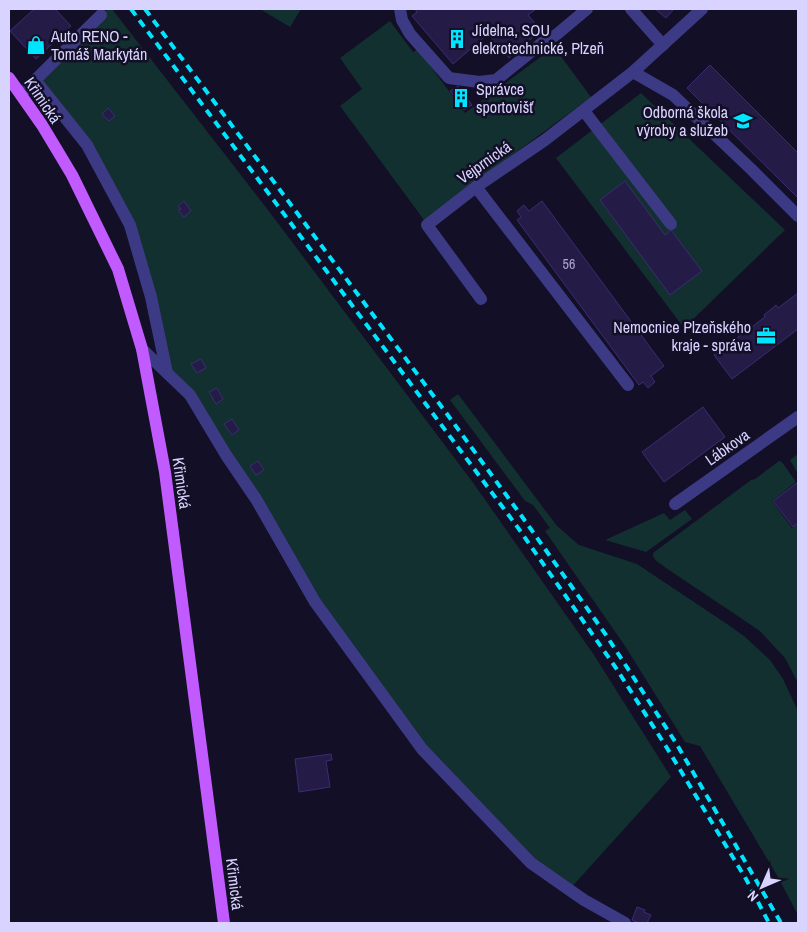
<svg xmlns="http://www.w3.org/2000/svg" width="807" height="932" font-family="'Archivo Narrow',sans-serif">
<style>
.green{fill:#12302f}
.building{fill:#241b47;stroke:#3b2d73}
.lines{fill:none;stroke-linecap:round;stroke-linejoin:round}
.minor{stroke:#3d3a85;stroke-width:12}
.major{stroke:#c25bff;stroke-width:12}
.rail{stroke:#00e5ff;stroke-width:4;stroke-dasharray:8 6;stroke-linecap:butt}
.labels{text-anchor:middle;dominant-baseline:central;stroke-width:5;stroke-linejoin:round;paint-order:stroke}
.number-label{font-size:14px;fill:#aca6d1}
.poi-label{font-size:16px;fill:#d9d4ff;stroke:#130f26;text-anchor:start}
.street-label{font-size:16px;fill:#d9d4ff;stroke:#130f26}
</style>
<rect width="100%" height="100%" fill="#130f26"/>
<!-- green -->
<g class="green">
<path d="M108 9H112L268 210 474 484 594 655 671 777 569 890 481 812 356 660 256 499 167 373 130 225 87 145 35 80Z"/>
<path d="M260 9H301L290 27Z"/>
<path d="M390 21 413 52 418 49 465 113 554 47 591 97 424 220 340 106 362 89 340 58Z"/>
<path d="M641 93 785 230 684 328 556 158Z"/>
<path d="M458 394 557 526 579 545 637 564 727 624 744 636 770 660 783 679 798 711V915L778 877 700 746 685 742 625 646 545 531 550 528 533 505 525 501 450 400Z"/>
<path d="M798 454V474L790 460Z"/>
<path d="M779 461 782 462 796 482 772 501 792 528 798 523V683L785 658 760 631 666 568C661 564 652 560 653 553L751 480 755 479Z"/>
<path d="M685 510 692 519 646 552 605 540 664 513 670 520Z"/>
</g>
<!-- building -->
<g class="building">
<path d="M34 9H55L71 26 36 59 10 31Z"/>
<path d="M415 9H536L528 15 541 30 509 58 488 34 453 64 412 16 417 12Z"/>
<path d="M655 9H674L666 18Z"/>
<path d="M710 65 798 153V198L687 88Z"/>
<path d="M458 86 472 105 464 110 450 91Z"/>
<path d="M108 108 115 116 109 121 102 114Z"/>
<path d="M625 181 665 235 671 230 702 271 670 295 600 200Z"/>
<path d="M184 201 191 211 184 217 178 210 181 209 178 206Z"/>
<path d="M542 201 664 366 651 376 655 382 648 388 643 382 639 385 517 220 521 217 517 211 524 205 529 211Z"/>
<path d="M798 293V329L732 379 714 355 765 317 764 315 776 305 778 308Z"/>
<path d="M201 359 206 368 197 373 191 364Z"/>
<path d="M217 388 223 399 216 404 209 392Z"/>
<path d="M703 407 725 437 664 482 642 452Z"/>
<path d="M232 419 239 430 232 435 224 424Z"/>
<path d="M258 461 264 470 256 475 250 466Z"/>
<path d="M798 482V523L793 527 773 501Z"/>
<path d="M331 754 332 760 326 761 330 787 299 792 295 759Z"/>
<path d="M637 907 645 910 644 912 651 915 647 923H639L632 920Z"/>
</g>
<g class="lines">
<!-- minor -->
<g class="minor">
<path d="M400 9 402 20 410 34 449 78 479 82 496 80 542 43 556 35 587 9"/>
<path d="M631 9 663 45"/>
<path d="M633 72 673 95 751 169 798 216"/>
<path d="M35 80 87 145 130 225 151 297 167 373"/>
<path d="M21 94 101 15"/>
<path d="M584 111 671 224"/>
<path d="M476 187 628 385"/>
<path d="M481 299 427 225 476 187 545 140 633 72 702 9"/>
<path d="M142 349 190 395 226 455 256 499 315 602 422 749 531 863 584 900 625 923"/>
<path d="M675 504 798 417"/>
</g>
<!-- major -->
<path class="major" d="M9 78 42 125 72 175 118 269 142 349 165 472 224 923"/>
<!-- rail -->
<g class="rail">
<path d="M131 9 516 525 616 668 667 748 746 879 769 923"/>
<path d="M145 9 447 414 523 518 606 635 676 743 781 923"/>
</g>
</g>
<!-- icons -->
<defs>
<g id="building-bare" transform="scale(1.5)"><path d="M-4-6H4V6H1V3H-1V6H-4ZM-2.5-4.3h1.7v1.8h-1.7ZM.8-4.3h1.7v1.8H.8ZM-2.5-1h1.7V.8h-1.7ZM.8-1h1.7V.8H.8Z" fill="#00e5ff" stroke="#130f26" stroke-width="2.5" paint-order="stroke"/></g>
<g id="shop-bare" transform="scale(1.5)"><path d="M-5-2.5h2.3a2.7 3.5 0 0 1 5.4 0H5L5.5 6h-11ZM-1.5-2.5h3a1.5 2.3 0 0 0-3 0Z" fill="#00e5ff" stroke="#130f26" stroke-width="2.5" paint-order="stroke"/></g>
<g id="school-bare" transform="scale(1.5)"><path d="M0-5L7-2L0 1L-7-2ZM-4 1L0 2.5L4 1V4Q0 6-4 4Z" fill="#00e5ff" stroke="#130f26" stroke-width="2.5" paint-order="stroke"/></g>
<g id="office-bare" transform="scale(1.5)"><path d="M-6-3h4V-5.5h4V-3h4V5H-6ZM-1-4.5V-3h2v-1.5ZM-6 0V1H6V0Z" fill="#00e5ff" stroke="#130f26" stroke-width="2.5" paint-order="stroke"/></g>
</defs>
<g fill-rule="evenodd">
<use href="#building-bare" x="457" y="39"/>
<use href="#shop-bare" x="36" y="45"/>
<use href="#building-bare" x="461" y="98"/>
<use href="#school-bare" x="743" y="121"/>
<use href="#office-bare" x="766" y="336"/>
</g>
<g class="labels">
<!-- number labels -->
<g class="number-label">
<text x="569" y="264">56</text>
</g>
<!-- poi labels -->
<g class="poi-label">
<text x="472" y="30">Jídelna, SOU<tspan x="472" dy="18">elekrotechnické, Plzeň</tspan></text>
<text x="51" y="36">Auto RENO -<tspan x="51" dy="18">Tomáš Markytán</tspan></text>
<text x="476" y="89">Správce<tspan x="476" dy="18">sportovišť</tspan></text>
<text x="728" y="112" text-anchor="end">Odborná škola<tspan x="728" dy="18">výroby a služeb</tspan></text>
<text x="751" y="327" text-anchor="end">Nemocnice Plzeňského<tspan x="751" dy="18">kraje - správa</tspan></text>
</g>
<!-- street labels -->
<g class="street-label">
<text transform="translate(43 100) rotate(56)">Křimická</text>
<text transform="translate(484 162) rotate(-35)">Vejprnická</text>
<text transform="translate(727 447) rotate(-35)">Lábkova</text>
<text transform="translate(182 483) rotate(82)">Křimická</text>
<text transform="translate(235 884) rotate(83)">Křimická</text>
</g>
</g>
<!-- border -->
<rect width="807" height="932" fill="none" stroke="#d9d4ff" stroke-width="20"/>
<!-- north arrow -->
<g transform="translate(762 887) rotate(225)" stroke="#130f26" stroke-width="4" paint-order="stroke">
<path d="M0-4L9 19L0 12L-9 19Z" fill="#d9d4ff"/>
<text y="-8" font-size="14" font-weight="bold" text-anchor="middle" fill="#d9d4ff">N</text>
</g>
</svg>
